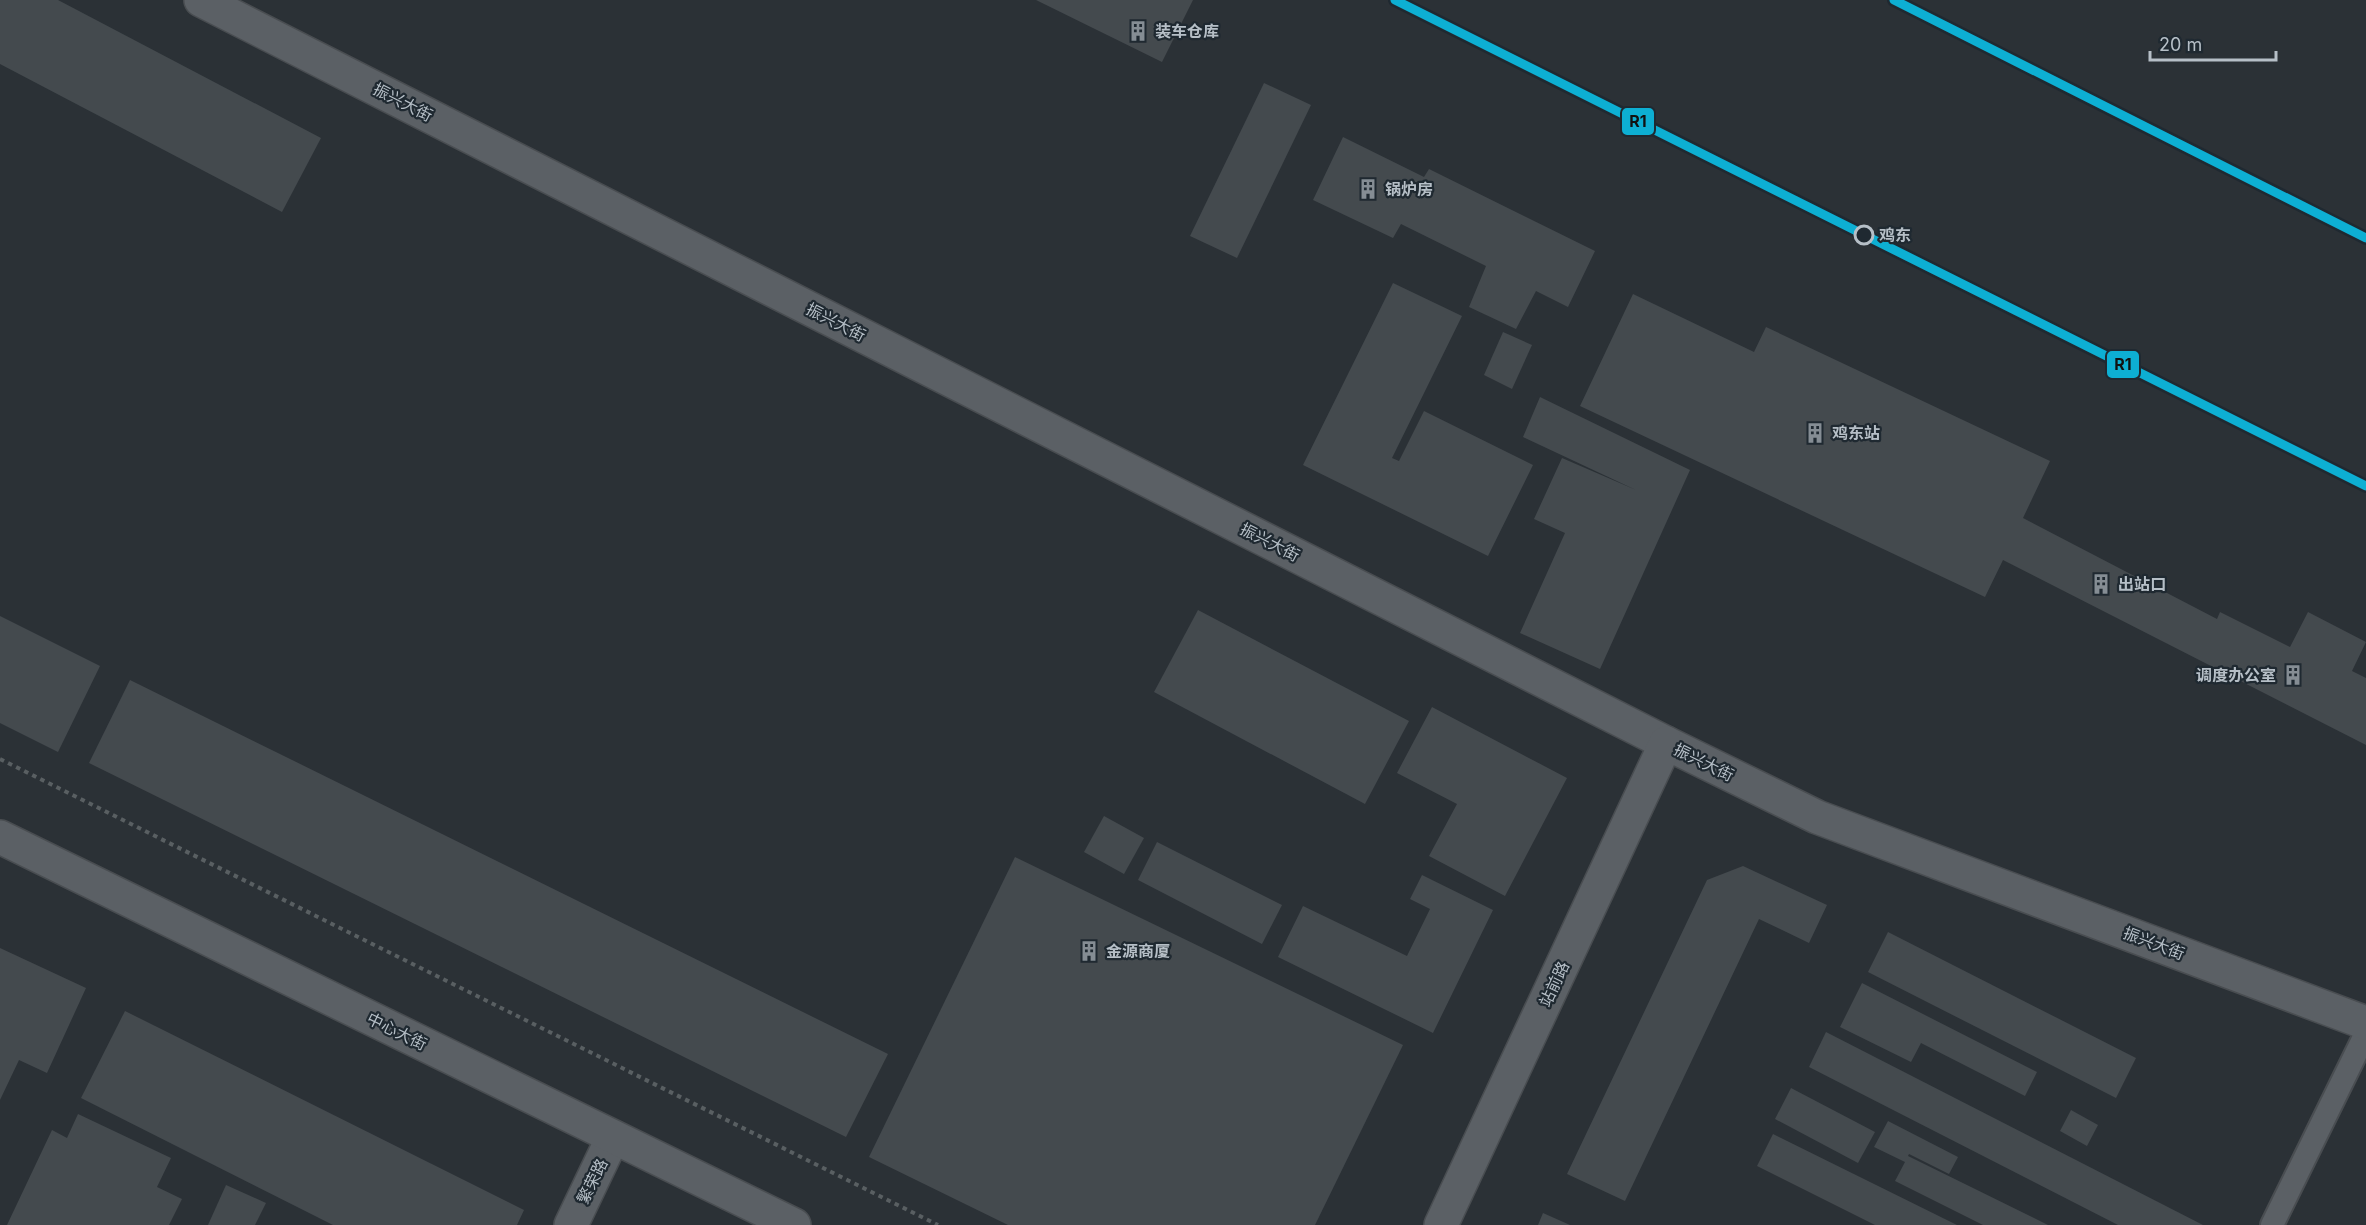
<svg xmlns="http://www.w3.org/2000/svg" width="2366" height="1225" font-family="Inter,'Noto Sans SC',sans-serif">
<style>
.building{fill:#444a4e}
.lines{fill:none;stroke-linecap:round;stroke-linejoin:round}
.service-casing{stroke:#494d51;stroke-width:26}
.minor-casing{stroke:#494d51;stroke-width:36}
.tertiary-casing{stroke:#494d51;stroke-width:36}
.path{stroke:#595f62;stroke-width:4;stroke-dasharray:4.5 4.5;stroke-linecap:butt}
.service{stroke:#5b6065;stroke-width:22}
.minor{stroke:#5b6065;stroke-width:33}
.tertiary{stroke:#5b6065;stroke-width:33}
.rail-1-casing{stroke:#1f2931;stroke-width:14}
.rail-1{stroke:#0dafd3;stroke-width:9}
.stop-dot{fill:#1f2931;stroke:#b6bfc7;stroke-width:3}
.labels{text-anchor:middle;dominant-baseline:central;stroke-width:4.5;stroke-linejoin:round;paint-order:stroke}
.poi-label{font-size:16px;font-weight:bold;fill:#b6bfc7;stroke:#1f2931;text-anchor:start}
.street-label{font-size:16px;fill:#b6bfc7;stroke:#1f2931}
.stop-label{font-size:16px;font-weight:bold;fill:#b6bfc7;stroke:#1f2931;text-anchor:start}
.line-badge{stroke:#1f2931;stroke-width:2}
.pale-badge-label{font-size:16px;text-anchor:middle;font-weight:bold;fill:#111}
</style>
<rect width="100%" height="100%" fill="#2b3136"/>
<!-- building -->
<g class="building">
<path d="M0 0H58L321 138 282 212 0 64Z"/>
<path d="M1036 0H1193L1162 62Z"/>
<path d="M1264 83 1311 105 1237 258 1190 236Z"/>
<path d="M1343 137 1424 177 1429 169 1595 251 1568 307 1536 291 1516 329 1469 307 1486 266 1401 224 1393 238 1313 200Z"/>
<path d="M1393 283 1462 316 1392 458 1399 461 1424 411 1533 465 1488 556 1303 465Z"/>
<path d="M1633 294 1754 352 1766 327 2050 461 2023 518 2217 619 2220 612 2290 647 2308 612 2366 642 2352 671 2366 678V745L2003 560 1985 597 1580 406Z"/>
<path d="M1503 332 1532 345 1512 389 1484 375Z"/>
<path d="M1540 397 1690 470 1600 669 1520 633 1565 533 1534 519 1562 458 1636 490 1523 437Z"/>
<path d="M1198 610 1409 721 1365 804 1154 692Z"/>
<path d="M0 616 100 666 58 752 0 723Z"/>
<path d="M130 680 888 1054 846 1137 89 763Z"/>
<path d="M1432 707 1567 778 1505 896 1429 856 1457 804 1397 773Z"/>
<path d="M1104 816 1144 838 1124 874 1084 852Z"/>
<path d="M1157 842 1282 905 1262 944 1138 880Z"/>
<path d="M1015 857 1403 1045 1315 1225H1008L869 1157Z"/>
<path d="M1743 866 1827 905 1809 943 1759 919 1625 1201 1567 1174 1707 880Z"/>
<path d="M1422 875 1493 910 1433 1033 1278 957 1303 906 1407 956 1430 909 1410 899Z"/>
<path d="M1888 932 2136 1058 2116 1098 1868 972Z"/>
<path d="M0 948 86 988 47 1073 19 1060 0 1100Z"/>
<path d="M1862 983 2037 1072 2025 1096 1921 1043 1911 1062 1840 1027Z"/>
<path d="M125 1011 524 1210 517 1225H333L81 1098Z"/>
<path d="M1826 1032 2203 1225H2118L1809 1067Z"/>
<path d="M1791 1088 1875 1132 1858 1163 1775 1119Z"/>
<path d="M2071 1110 2098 1125 2087 1146 2060 1131Z"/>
<path d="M78 1114 171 1158 157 1187 182 1199 169 1225H7L52 1130 67 1138Z"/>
<path d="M1888 1121 1958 1157 1949 1174 1909 1154 1908 1156 2048 1225H1983L1895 1181 1905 1162 1874 1147Z"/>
<path d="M1773 1134 1957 1225H1875L1757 1166Z"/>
<path d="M226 1185 266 1203 255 1225H208Z"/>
<path d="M1543 1213 1570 1225H1538Z"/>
</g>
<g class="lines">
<!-- service casing -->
<g class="service-casing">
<path id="service" d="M2272 1225 2366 1033"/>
</g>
<!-- minor casing -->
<g class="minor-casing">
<path id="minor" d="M571 1225 613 1137"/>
</g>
<!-- tertiary casing -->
<g class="tertiary-casing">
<g id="tertiary">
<path d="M201 0 1666 743 1817 817 2366 1023"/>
<path d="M0 837 794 1225"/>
<path d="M1441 1225 1666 743"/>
</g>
</g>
<!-- path -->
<path class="path" d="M0 759 938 1225"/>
<!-- service -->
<use href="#service" class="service"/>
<!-- minor -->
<use href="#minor" class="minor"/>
<!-- tertiary -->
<use href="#tertiary" class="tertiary"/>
<!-- rail-1 casing -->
<g class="rail-1-casing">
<g id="rail-1">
<path d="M1395 0 2366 486"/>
<path d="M1894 0 2366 238"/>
</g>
</g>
<!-- rail-1 -->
<use href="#rail-1" class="rail-1"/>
</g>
<!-- icons -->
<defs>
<g id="building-bare" transform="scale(1.62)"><path d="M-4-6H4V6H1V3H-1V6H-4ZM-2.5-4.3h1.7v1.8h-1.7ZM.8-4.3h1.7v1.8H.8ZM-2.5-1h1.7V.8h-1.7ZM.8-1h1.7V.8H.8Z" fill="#858d94" stroke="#1f2931" stroke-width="2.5" paint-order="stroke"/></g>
</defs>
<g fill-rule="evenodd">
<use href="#building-bare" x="1138" y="31"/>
<use href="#building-bare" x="1368" y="189"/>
<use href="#building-bare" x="1815" y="433"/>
<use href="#building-bare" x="2101" y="584"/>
<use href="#building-bare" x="2293" y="675"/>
<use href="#building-bare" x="1089" y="951"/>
</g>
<!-- markers -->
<circle class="stop-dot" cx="1864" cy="235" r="9"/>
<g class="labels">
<!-- poi labels -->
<g class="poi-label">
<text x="1155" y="31">装车仓库</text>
<text x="1385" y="189">锅炉房</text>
<text x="1832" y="433">鸡东站</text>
<text x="2118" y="584">出站口</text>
<text x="2276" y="675" text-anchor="end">调度办公室</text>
<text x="1106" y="951">金源商厦</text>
</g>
<!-- street labels -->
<g class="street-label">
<text transform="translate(403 102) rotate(27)">振兴大街</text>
<text transform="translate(836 322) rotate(27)">振兴大街</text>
<text transform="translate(1270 542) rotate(27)">振兴大街</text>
<text transform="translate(1704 762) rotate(26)">振兴大街</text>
<text transform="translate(2154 943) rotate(21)">振兴大街</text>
<text transform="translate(1554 984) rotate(-65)">站前路</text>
<text transform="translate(397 1031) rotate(26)">中心大街</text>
<text transform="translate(592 1181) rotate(-64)">繁荣路</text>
</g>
<!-- stop labels -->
<g class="stop-label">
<text x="1879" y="235">鸡东</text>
</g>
</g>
<g class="line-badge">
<rect x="1621" y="107" width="34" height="29" rx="6" fill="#0dafd3"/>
<rect x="2106" y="350" width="34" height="29" rx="6" fill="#0dafd3"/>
</g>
<g class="pale-badge-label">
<text x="1638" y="127">R1</text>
<text x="2123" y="370">R1</text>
</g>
<!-- scale -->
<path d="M2150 51v9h126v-9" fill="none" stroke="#b6bfc7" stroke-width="3"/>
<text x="2159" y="51" font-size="18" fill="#b6bfc7" stroke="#1f2931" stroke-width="4.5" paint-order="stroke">20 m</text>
</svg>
